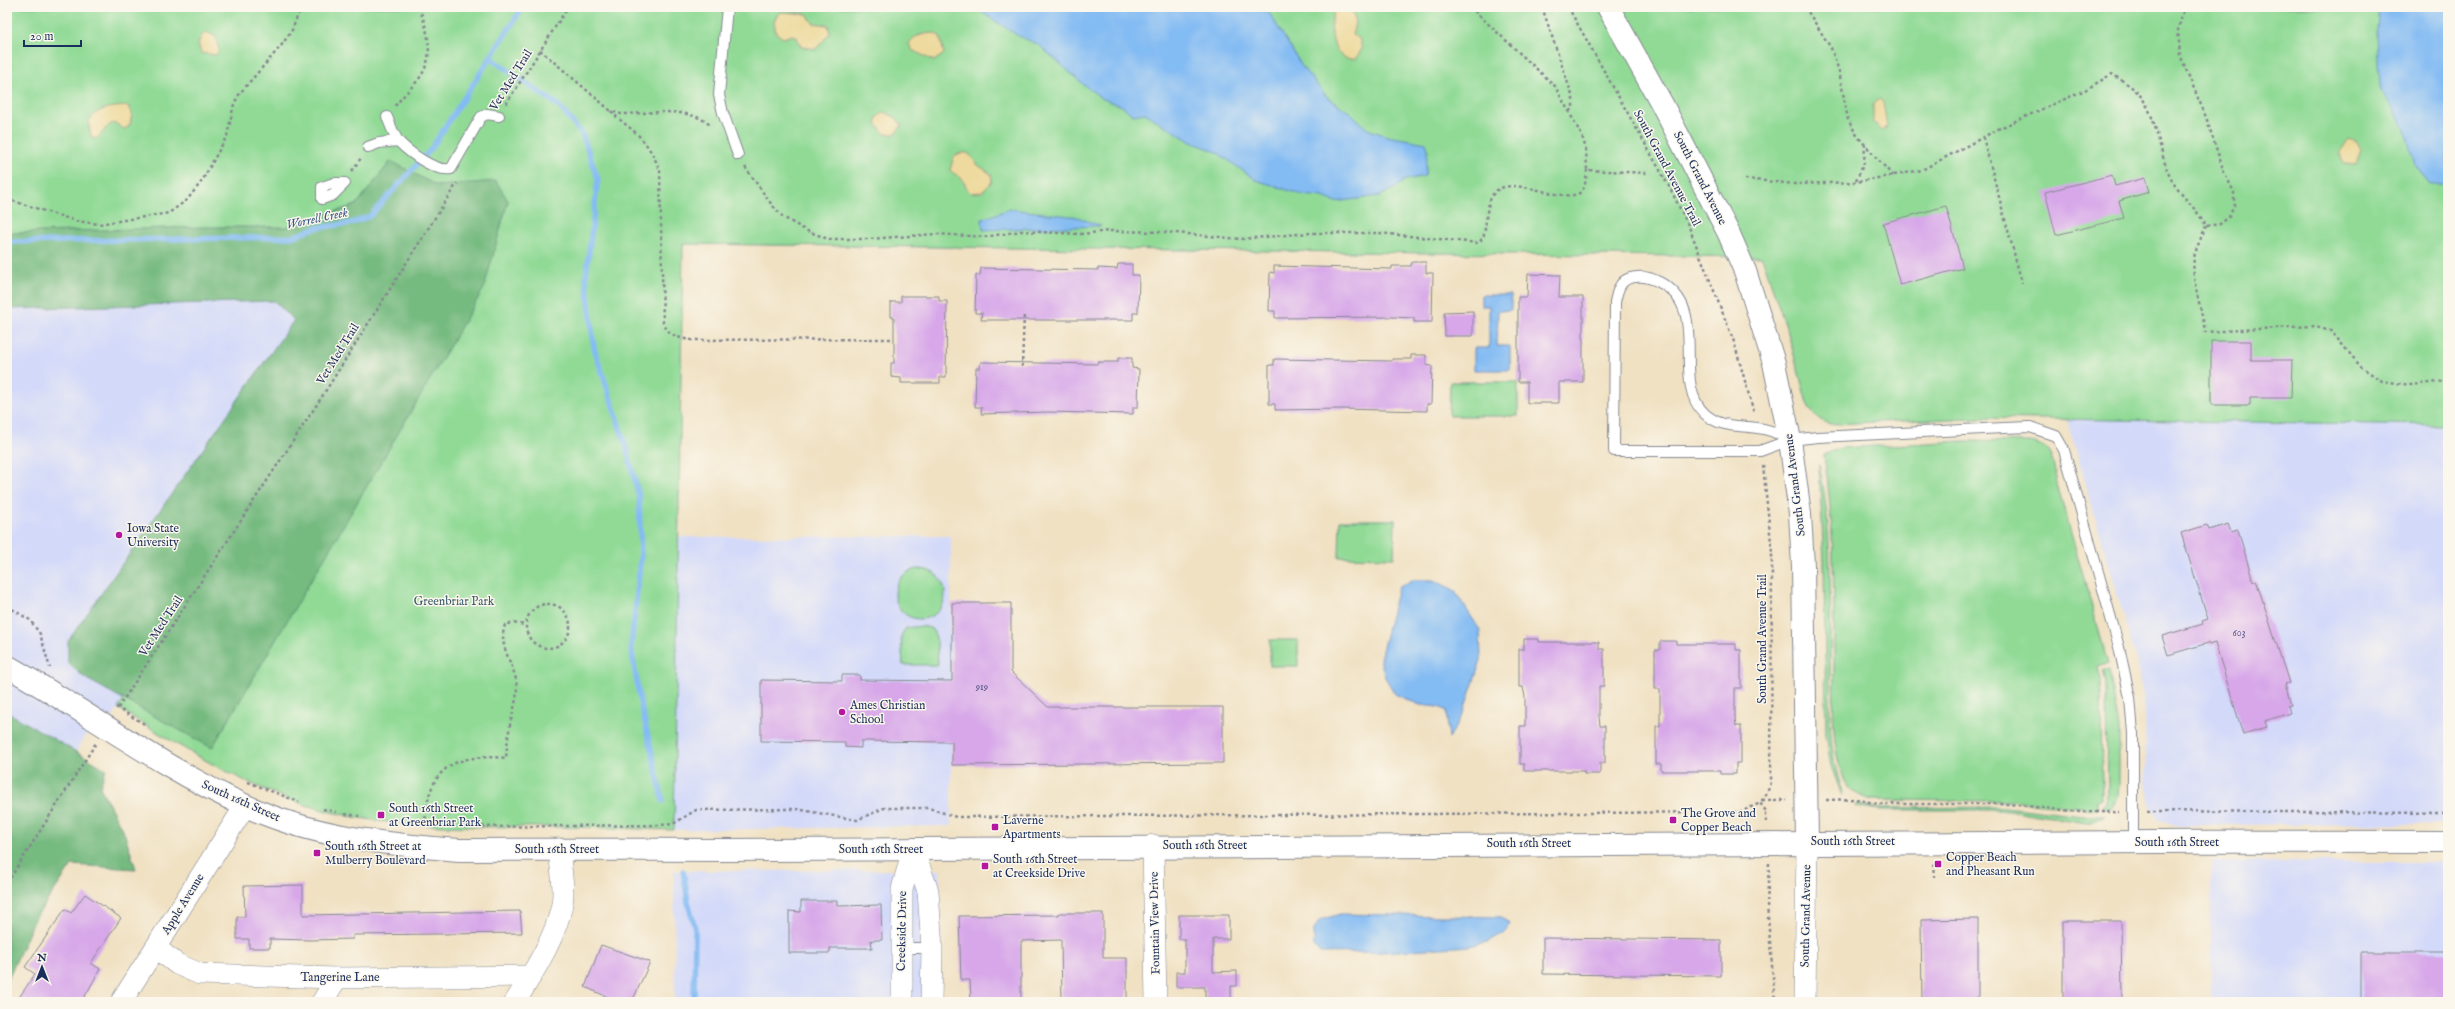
<svg xmlns="http://www.w3.org/2000/svg" width="2455" height="1009" font-family="'IM FELL English',serif">
<style>
.built{fill:#d3d9f9}
.green{fill:#91da96;stroke:#56847a}
.forest{fill:#74ba7f;stroke:#48746e}
.sand{fill:#eeda9e;stroke:#84847e}
.water{fill:#83bbf3;stroke:#4f75a8}
.lines{fill:none;stroke-linecap:round;stroke-linejoin:round}
.stream{stroke:#83bbf3;stroke-width:5.5}
.building{fill:#d7a7e9}
.lane-casing{stroke:#868890;stroke-width:12}
.street-casing{stroke:#868890;stroke-width:22}
.secondary-casing{stroke:#868890;stroke-width:24}
.path{stroke:#868890;stroke-width:2.5;stroke-dasharray:3 3;stroke-linecap:butt}
.lane{stroke:#fff;stroke-width:10}
.street{stroke:#fff;stroke-width:21}
.secondary{stroke:#fff;stroke-width:22}
.poi-dot{fill:#b5179e;stroke:#fbf7ec;stroke-width:1.5}
.labels{text-anchor:middle;dominant-baseline:central;stroke-width:3;stroke-linejoin:round;paint-order:stroke}
.number-label{font-size:10px;fill:#4a4d81}
.street-label{font-size:12px;fill:#1b2f5e;stroke:#fbf7ec}
.poi-label{font-size:12px;fill:#1b2f5e;stroke:#fbf7ec;text-anchor:start}
.park-label{font-size:12px;fill:#385a6c;stroke:#fbf7ec}
.water-label{font-size:13px;font-style:italic;fill:#3a598b;stroke:#fbf7ec}
</style>
<rect width="100%" height="100%" fill="#fbf7ec"/>
<filter id="ink" filterUnits="userSpaceOnUse"><feTurbulence type="fractalNoise" baseFrequency=".025" numOctaves="2"/><feDisplacementMap in="SourceGraphic" scale="8" xChannelSelector="R" yChannelSelector="G"/><feConvolveMatrix kernelMatrix="1 2 1 2 8 2 1 2 1" color-interpolation-filters="sRGB"/></filter>
<filter id="wash" filterUnits="userSpaceOnUse"><feTurbulence type="fractalNoise" baseFrequency=".012" numOctaves="4" result="noise"/><feDisplacementMap in="SourceGraphic" scale="16" xChannelSelector="R" yChannelSelector="G"/><feGaussianBlur stdDeviation="0.9" result="paint"/><feColorMatrix in="noise" values="0 0 0 0 0 0 0 0 0 0 0 0 0 0 0 0 0 1.4 0 .05"/><feComposite in="paint" operator="in"/></filter>
<g filter="url(#wash)">
<rect width="100%" height="100%" fill="#f0e1c3"/>
<!-- built -->
<g class="built">
<path d="M330 244 315 405 107 726 96 720 7 860V252Z"/>
<path d="M2067 419 2448 425V824L2176 825 2158 819 2150 805 2146 783 2145 717 2140 673Z"/>
<path d="M951 536V826L674 830 679 537Z"/>
<rect x="2211" y="862" width="237" height="140"/>
<path d="M940 870V1002H675L674 871Z"/>
</g>
<!-- green -->
<g class="green">
<path d="M7 7H2448V425L1977 418 1830 424C1818 420 1812 414 1807 403L1788 333 1762 257 683 244 674 830C636 829 597 827 559 827 474 826 388 831 306 805 238 783 179 746 118 708L418 243 7 252Z"/>
<path d="M1450 382H1518V416H1449Z"/>
<path d="M1963 441 2030 442C2054 446 2053 464 2057 484L2108 663 2098 667 2101 681 2102 800H2097V809L2008 801 1872 800C1860 797 1849 791 1844 779 1828 740 1835 690 1834 649 1834 585 1834 519 1824 455L1840 448Z"/>
<path d="M1819 465C1833 529 1830 600 1830 665 1830 707 1827 752 1843 792L1842 795 1831 766 1826 734 1824 561Z"/>
<path d="M1340 520H1395L1394 558 1339 557Z"/>
<circle cx="920" cy="594" r="25"/>
<path d="M922 626 933 629 937 641 938 665H903L901 636 906 628Z"/>
<rect x="1270" y="640" width="28" height="26"/>
<path d="M2103 670H2109L2119 727V784L2118 797 2112 808 2103 809V805L2107 804 2106 684Z"/>
<path d="M1857 803 1875 808 2005 807 2081 816H2105L2087 823 2009 810H1880L1856 806Z"/>
</g>
<!-- forest -->
<g class="forest">
<path d="M391 161 437 186 496 181 508 201 484 288 212 748 85 678 68 663V641L294 320 274 301 7 309V233L199 227H286L356 205Z"/>
<path d="M7 712 106 769 100 787 125 835 136 869 72 865 36 917 7 981Z"/>
</g>
<!-- sand -->
<g class="sand">
<path d="M1338 8C1358 8 1356 22 1352 35L1359 38 1362 49 1356 58C1332 65 1327 25 1335 10Z"/>
<path d="M782 12 807 14 813 23 828 25 830 33 816 49 801 47 797 37 793 35 783 38 776 33 774 22 778 14Z"/>
<path d="M207 32 216 37 219 50 216 55 201 53 198 43 202 35Z"/>
<path d="M934 33 940 36 944 54 934 61 912 50 909 44C914 34 924 34 934 33Z"/>
<path d="M1879 99 1883 102 1887 127 1881 130 1873 121V104Z"/>
<path d="M128 106 132 114 130 125 125 129C121 128 119 125 116 124 108 120 102 137 95 139L91 136 88 122C98 107 111 107 128 106Z"/>
<path d="M884 112 895 117 902 125 895 134H885L876 124 878 116Z"/>
<path d="M2349 139 2357 142 2361 149 2356 165 2345 164C2336 155 2343 147 2349 139Z"/>
<path d="M961 153H968L978 165 991 174 992 182 982 192 971 193C965 189 965 181 960 177 956 174 953 174 950 170L954 156Z"/>
</g>
<!-- water -->
<g class="water">
<path d="M961 7H1255L1270 14 1303 68 1327 97 1352 114 1367 129 1387 136 1426 143 1428 149 1425 176 1405 180 1394 189 1379 196 1335 202 1323 197 1303 195 1256 180 1215 151 1191 142 1145 113 1133 115 1122 106 1103 99 1084 85 1039 45 1017 35 975 8Z"/>
<path d="M2379 7H2448V184H2431L2415 165 2404 127 2379 87 2377 30Z"/>
<path d="M1010 209 1077 217 1101 226 983 230 982 219Z"/>
<path d="M1481 295H1511V310L1498 311 1497 346H1510V370H1474V348H1489V306H1481Z"/>
<path d="M1412 580H1433L1454 590 1480 630 1481 660 1462 716 1449 738 1446 711 1439 707 1420 705 1395 694 1385 677 1380 659 1398 588Z"/>
<path d="M1340 914 1502 917 1509 924 1506 931 1487 942 1469 946 1383 952 1320 953 1314 946V930L1320 920Z"/>
</g>
<g class="lines">
<!-- stream -->
<g class="stream">
<path d="M490 58 558 105 582 134 598 179 586 276 594 348 626 446 639 497 641 555 631 646 640 702 663 801"/>
<path d="M7 242 292 237 315 228 352 223 370 216 431 149 523 7"/>
<path d="M683 871 688 902 695 929 694 1002"/>
</g>
</g>
<g id="blocks">
<!-- building -->
<g class="building">
<path d="M2112 175 2115 186 2145 178 2149 192 2119 201 2124 218 2056 235 2045 192Z"/>
<path d="M1946 206 1963 268 1900 285 1883 223Z"/>
<path d="M1412 262H1426V273H1433L1432 322H1414V318L1393 317 1275 318V311H1269L1270 272 1274 273V266L1392 269V266H1411Z"/>
<path d="M1118 264H1132V275H1139L1138 313H1133V320H981L982 313H975L976 275H980L981 268 1098 270V268L1117 269Z"/>
<path d="M1528 274 1560 275 1559 297H1583V382H1559V403H1527V382H1518V297H1527Z"/>
<path d="M901 296H939V301H947L946 377H940V383H901V378L891 377V363H894V317H891V302H901Z"/>
<path d="M1473 311V336H1445L1444 312Z"/>
<path d="M2211 341H2251V360H2292L2291 398H2250V405H2211Z"/>
<path d="M1411 355H1426V365L1432 366 1431 404H1427V411L1342 409 1275 410V404H1269V365H1274V359L1392 361V359H1411Z"/>
<path d="M1118 358H1132V368L1139 369 1138 407H1133V414L1048 412 981 414 982 407H975L976 368H980L981 362 1098 364V362H1118Z"/>
<path d="M2228 524 2231 532 2238 530 2253 581 2256 580 2289 683 2285 684 2291 705 2288 706 2290 713 2265 721 2267 727 2243 734 2215 643 2209 645 2208 643 2168 655 2162 636 2203 624 2202 621 2208 619 2181 533 2207 525 2209 530Z"/>
<path d="M952 603H1011V672L1048 707H1223V763L952 765V742L861 741V748L845 747V742L761 741V680L842 681V675H860V680L952 681Z"/>
<path d="M1524 639H1539V642H1599V649H1604V686H1599V717L1600 726H1605V763H1600V774H1584V771H1524V764H1520V726H1525V697L1523 687H1519V649H1524Z"/>
<path d="M1660 641H1676V644H1736V650H1741V688H1735V717L1736 726H1741V763H1736V774H1720V771H1661V764H1656V726H1660V689H1655V650H1660Z"/>
<path d="M303 885V915L520 911 522 933 353 935V939L310 940 270 939V948H249V939H237V917H245L244 886Z"/>
<path d="M85 894 121 918 91 963 100 969 88 991 81 1002H16L35 974 25 967 65 909 71 913Z"/>
<path d="M801 901H837V906L881 905 882 940H871L872 948H830V953H789V911L801 912Z"/>
<path d="M1059 913H1103V958H1127V1002H1062L1061 940 1021 941V1002H971L970 980H961L959 916 1059 915Z"/>
<path d="M1179 915H1229V939H1213V972L1237 971V986H1231V1002H1205V987H1176V972H1185V939H1179Z"/>
<path d="M1978 919V1002H1922L1921 920Z"/>
<path d="M2063 921H2121L2122 1002H2063Z"/>
<path d="M1543 938 1721 940V976L1543 974Z"/>
<path d="M601 945 650 962 632 1002H619L585 987Z"/>
<rect x="2361" y="952" width="87" height="50"/>
</g>
</g>
</g>
<g filter="url(#ink)">
<use href="#blocks" fill-opacity="0" stroke="#868890" stroke-width="1"/>
<g class="lines">
<!-- lane casing -->
<g class="lane-casing">
<g id="lane">
<path d="M727 7 719 95 723 113 738 155"/>
<path d="M387 117C390 124 394 136 399 142 410 153 435 172 451 169L481 117 487 114 499 116"/>
<path d="M368 147 379 143 398 141"/>
<path d="M334 183H345L333 195 322 199V187Z"/>
<path d="M1788 439C1778 433 1769 429 1757 428 1738 425 1721 428 1705 414 1669 381 1713 308 1659 282 1650 277 1641 275 1630 278 1619 281 1617 293 1615 302L1614 451H1760L1790 440 1818 437 2004 428 2030 427 2056 436 2064 450 2119 647 2130 698 2133 733V842"/>
<path d="M902 948H932"/>
</g>
</g>
<!-- street casing -->
<g class="street-casing">
<g id="street">
<path d="M1153 845 1156 1002"/>
<path d="M913 849 928 891 932 948 931 1002"/>
<path d="M156 948 177 964 200 974 337 978 531 976"/>
<path d="M121 1002 245 806"/>
<path d="M322 1002 337 978"/>
<path d="M515 1002C533 973 563 927 563 892 563 878 560 863 559 849"/>
<path d="M902 1002V889L913 849"/>
<path d="M1805 1002 1807 841"/>
</g>
</g>
<!-- secondary casing -->
<g class="secondary-casing">
<g id="secondary">
<path d="M1608 7 1662 104 1729 234 1745 271 1774 363 1790 440 1800 514 1803 566 1807 841"/>
<path d="M7 666C86 711 161 767 244 805 312 837 385 844 459 850 612 849 765 851 918 849 1428 843 1938 841 2448 842"/>
</g>
</g>
<!-- path -->
<g class="path">
<path d="M1470 7 1555 86 1582 136 1586 149 1587 170 1647 173"/>
<path d="M1542 7 1573 98V107L1569 112"/>
<path d="M1568 7 1670 188 1689 227 1734 342 1754 413"/>
<path d="M1805 7 1831 48 1839 71 1848 120 1858 137 1893 176"/>
<path d="M540 50 611 111 621 114C648 114 690 105 711 126"/>
<path d="M506 104 568 7"/>
<path d="M395 106C402 97 410 89 418 80 436 57 428 32 419 7"/>
<path d="M611 111C620 121 630 127 639 136 649 146 655 158 660 171L663 323C669 335 676 337 689 340L894 339"/>
<path d="M1983 137 2022 283"/>
<path d="M745 167 772 205 783 217 805 230 828 239H869L936 234 985 237 1021 231 1081 234 1109 231 1165 232 1241 239 1311 233H1379L1478 243 1483 238C1487 225 1485 204 1494 193 1511 172 1567 207 1582 191 1586 185 1586 177 1587 170"/>
<path d="M352 171 361 158"/>
<path d="M1745 179 1795 184 1856 182 1922 170 2000 128 2085 90 2112 74C2121 80 2132 86 2139 94 2158 117 2158 150 2170 177 2179 195 2197 208 2206 226L2220 224 2229 217 2234 206V192L2224 172 2206 117 2180 55 2178 29 2185 7"/>
<path d="M1856 181 1864 163 1865 145"/>
<path d="M7 199 76 221 99 224 169 213 187 200 202 181 227 136 234 104 240 93 281 46 292 30 301 7"/>
<path d="M2206 226C2202 236 2196 248 2194 258 2191 282 2202 308 2205 332L2312 326 2331 331 2361 367 2382 381 2411 385 2448 381"/>
<path d="M1022 367 1024 314"/>
<path d="M1763 465 1772 552 1771 783 1766 795 1760 803 1766 811V822"/>
<circle cx="548" cy="626" r="22"/>
<path d="M7 606 30 620 40 634 50 668"/>
<path d="M116 707 146 725"/>
<path d="M118 708 316 406 457 183"/>
<path d="M248 782 299 802"/>
<path d="M1762 800H1787"/>
<path d="M1826 800 1855 799 1879 804H2009L2081 812H2120"/>
<path d="M323 809 336 812"/>
<path d="M2147 811 2448 813"/>
<path d="M345 814 359 816"/>
<path d="M425 825C427 769 452 753 506 758 507 747 508 736 510 725 513 709 519 697 516 680 512 660 498 646 505 625L512 623 526 625"/>
<path d="M434 825 468 827 660 825 673 824 696 810 796 809 857 820 884 808H929L956 817 1733 812 1743 811 1760 803"/>
<path d="M1769 863 1767 905 1775 1002"/>
<path d="M1934 863 1935 877"/>
<path d="M7 883 96 743"/>
</g>
<!-- lane -->
<use href="#lane" class="lane"/>
<!-- street -->
<use href="#street" class="street"/>
<!-- secondary -->
<use href="#secondary" class="secondary"/>
</g>
</g>
<!-- markers -->
<g class="poi-dot">
<circle cx="119" cy="535" r="4"/>
<circle cx="842" cy="712" r="4"/>
<rect x="377" y="811" width="8" height="8" rx="2"/>
<rect x="1669" y="816" width="8" height="8" rx="2"/>
<rect x="991" y="823" width="8" height="8" rx="2"/>
<rect x="313" y="849" width="8" height="8" rx="2"/>
<rect x="1934" y="860" width="8" height="8" rx="2"/>
<rect x="981" y="862" width="8" height="8" rx="2"/>
</g>
<g class="labels">
<!-- number labels -->
<g class="number-label">
<text x="2239" y="633">603</text>
<text x="982" y="687">919</text>
</g>
<!-- street labels -->
<g class="street-label">
<text transform="translate(511 80) rotate(-58)">Vet Med Trail</text>
<text transform="translate(1667 168) rotate(62)">South Grand Avenue Trail</text>
<text transform="translate(1700 178) rotate(63)">South Grand Avenue</text>
<text transform="translate(338 354) rotate(-58)">Vet Med Trail</text>
<text transform="translate(1795 485) rotate(-97)">South Grand Avenue</text>
<text transform="translate(161 626) rotate(-57)">Vet Med Trail</text>
<text transform="translate(1762 639) rotate(-90)">South Grand Avenue Trail</text>
<text transform="translate(241 801) rotate(24)">South 16th Street</text>
<text x="1853" y="841">South 16th Street</text>
<text x="2177" y="842">South 16th Street</text>
<text x="1529" y="843">South 16th Street</text>
<text x="1205" y="845">South 16th Street</text>
<text x="557" y="849">South 16th Street</text>
<text x="881" y="849">South 16th Street</text>
<text transform="translate(183 904) rotate(-58)">Apple Avenue</text>
<text transform="translate(1806 916) rotate(-89)">South Grand Avenue</text>
<text transform="translate(1155 923) rotate(-91)">Fountain View Drive</text>
<text transform="translate(902 931) rotate(-89)">Creekside Drive</text>
<text x="340" y="977">Tangerine Lane</text>
</g>
<!-- poi labels -->
<g class="poi-label">
<text x="127" y="528">Iowa State<tspan x="127" dy="14">University</tspan></text>
<text x="850" y="705">Ames Christian<tspan x="850" dy="14">School</tspan></text>
<text x="389" y="808">South 16th Street<tspan x="389" dy="14">at Greenbriar Park</tspan></text>
<text x="1681" y="813">The Grove and<tspan x="1681" dy="14">Copper Beach</tspan></text>
<text x="1003" y="820">Laverne<tspan x="1003" dy="14">Apartments</tspan></text>
<text x="325" y="846">South 16th Street at<tspan x="325" dy="14">Mulberry Boulevard</tspan></text>
<text x="1946" y="857">Copper Beach<tspan x="1946" dy="14">and Pheasant Run</tspan></text>
<text x="993" y="859">South 16th Street<tspan x="993" dy="14">at Creekside Drive</tspan></text>
</g>
<!-- park labels -->
<g class="park-label">
<text x="454" y="601">Greenbriar Park</text>
</g>
<!-- water labels -->
<g class="water-label">
<text transform="translate(317 219) rotate(-12)">Worrell Creek</text>
</g>
</g>
<!-- margin -->
<rect width="2455" height="1009" fill="none" stroke="#fbf7ec" stroke-width="24"/>
<!-- north arrow -->
<g transform="translate(42 967)" stroke="#fbf7ec" stroke-width="3" paint-order="stroke">
<path d="M0-3L7 15L0 10L-7 15Z" fill="#1b2f5e"/>
<text y="-6" font-size="11" font-weight="bold" text-anchor="middle" fill="#1b2f5e">N</text>
</g>
<!-- scale -->
<path d="M24 40v6h57v-6" fill="none" stroke="#1b2f5e" stroke-width="2"/>
<text x="30" y="40" font-size="12" fill="#1b2f5e" stroke="#fbf7ec" stroke-width="3" paint-order="stroke">20 m</text>
</svg>
